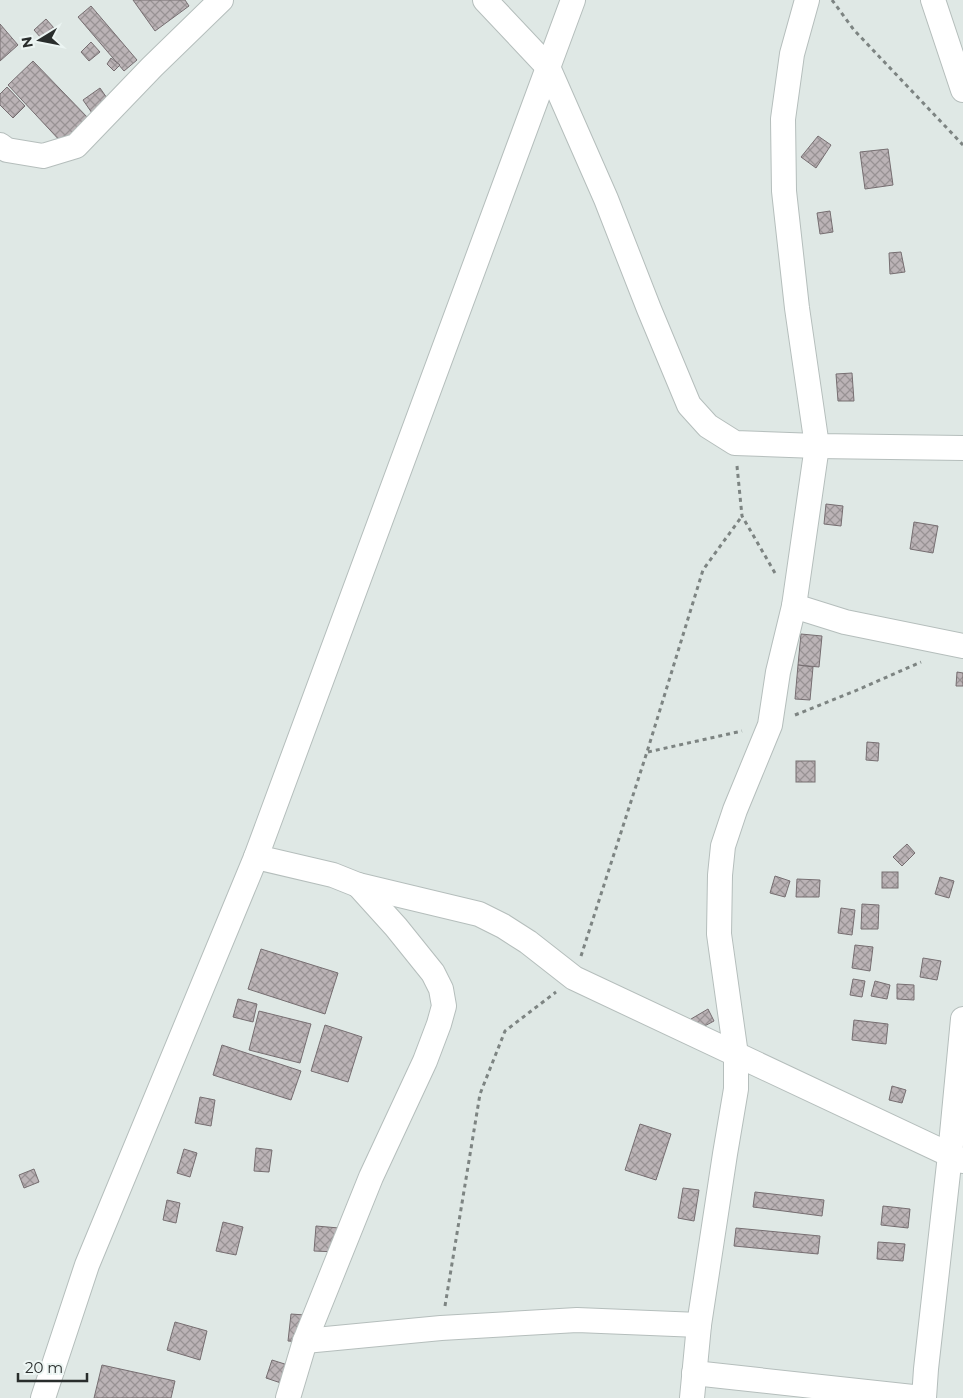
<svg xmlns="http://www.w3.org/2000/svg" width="963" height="1398" font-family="Montserrat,sans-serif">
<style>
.building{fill:url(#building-cross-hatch);stroke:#766e71}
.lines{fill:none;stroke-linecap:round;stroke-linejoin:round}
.street-casing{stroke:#b5bebc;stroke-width:26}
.path{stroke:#7d8482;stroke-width:3;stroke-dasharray:4 4;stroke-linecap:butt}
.street{stroke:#fff;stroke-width:24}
</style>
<defs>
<pattern id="building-cross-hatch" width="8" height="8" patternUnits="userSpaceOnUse" patternTransform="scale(1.25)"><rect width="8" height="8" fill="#bbb3b6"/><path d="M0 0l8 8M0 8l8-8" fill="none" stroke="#989294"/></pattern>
</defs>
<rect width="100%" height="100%" fill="#dfe8e5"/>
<!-- building -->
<g class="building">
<path d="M133 0H185L189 6 155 31Z"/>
<path d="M91 6 137 60 124 71 78 17Z"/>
<path d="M46 19 54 28 42 39 34 30Z"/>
<path d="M0 24 18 45 0 61Z"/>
<path d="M91 42 100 52 89 61 81 52Z"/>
<path d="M111 58 120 65 114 71 107 64Z"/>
<path d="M33 61 89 119 63 144 8 85Z"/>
<path d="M7 87 25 106 13 118 0 105V94Z"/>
<path d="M100 88 109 101 92 113 83 100Z"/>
<path d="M818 136 831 145 816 168 801 157Z"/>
<path d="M888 149 893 185 865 189 860 152Z"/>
<path d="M830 211 833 232 820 234 817 213Z"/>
<path d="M901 252 905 272 890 274 889 253Z"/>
<path d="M852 373 854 401H838L836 374Z"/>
<path d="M826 504 843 506 841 526 824 524Z"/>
<path d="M914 522 938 526 933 553 910 549Z"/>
<path d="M801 634 822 636 819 667 798 665Z"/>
<path d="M798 665 813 667 810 700 795 699Z"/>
<path d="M957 672 963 673V686H956Z"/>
<path d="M867 742 879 743 878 761 866 760Z"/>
<rect x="796" y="761" width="19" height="21"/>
<path d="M907 844 915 853 902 866 893 857Z"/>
<rect x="882" y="872" width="16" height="16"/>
<path d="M775 876 790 881 785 897 770 893Z"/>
<path d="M940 877 954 881 949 898 935 894Z"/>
<path d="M797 879 820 880 819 897H796Z"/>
<path d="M862 904 879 905 878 929H861Z"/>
<path d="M841 908 855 910 852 935 838 933Z"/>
<path d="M855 945 873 947 870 971 852 968Z"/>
<path d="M261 949 338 973 325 1014 248 989Z"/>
<path d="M923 958 941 961 937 980 920 977Z"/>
<path d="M853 979 865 981 862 997 850 995Z"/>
<path d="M875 981 890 985 887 999 871 996Z"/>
<path d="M897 984 914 985V1000L897 999Z"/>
<path d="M238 999 257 1004 253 1022 233 1017Z"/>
<path d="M708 1009 714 1021 697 1030 691 1019Z"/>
<path d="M259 1011 311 1024 300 1063 249 1050Z"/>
<path d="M854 1020 888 1024 886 1044 852 1040Z"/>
<path d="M325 1025 362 1037 348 1082 311 1071Z"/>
<path d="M222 1045 301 1071 291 1100 213 1075Z"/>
<path d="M892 1086 906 1090 902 1103 889 1100Z"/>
<path d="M200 1097 215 1100 211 1126 195 1123Z"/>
<path d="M640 1124 671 1134 656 1180 625 1170Z"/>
<path d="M256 1148 272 1150 269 1172 254 1171Z"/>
<path d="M184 1149 197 1153 190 1177 177 1173Z"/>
<path d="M34 1169 39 1182 24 1188 19 1175Z"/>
<path d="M683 1188 699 1190 694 1221 678 1218Z"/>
<path d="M755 1192 824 1200 822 1216 753 1207Z"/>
<path d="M167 1200 180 1203 176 1223 163 1220Z"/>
<path d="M883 1206 910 1209 908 1228 881 1225Z"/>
<path d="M223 1222 243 1227 236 1255 216 1251Z"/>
<path d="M316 1226 339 1228 337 1252 314 1251Z"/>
<path d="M736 1228 820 1236 818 1254 734 1246Z"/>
<path d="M878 1242 905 1244 903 1261 877 1259Z"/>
<path d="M291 1314 305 1315 302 1342 288 1341Z"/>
<path d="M175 1322 207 1331 200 1360 167 1350Z"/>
<path d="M272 1360 291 1366 284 1384 266 1378Z"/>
<path d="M102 1365 175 1381 171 1398H94Z"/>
</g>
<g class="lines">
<!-- street casing -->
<g class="street-casing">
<g id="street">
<path d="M485 0 548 67 606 199 649 309 689 405 708 426 735 443 817 446 963 448"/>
<path d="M933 0 963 90"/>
<path d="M0 145 7 150 43 156 76 146 152 67 221 0"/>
<path d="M794 606 845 622 963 646"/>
<path d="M256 857 333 875 358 885 479 914 503 926 528 942 574 978 963 1161"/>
<path d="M305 1341 441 1328 577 1320 699 1325"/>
<path d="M694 1373 922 1398"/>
<path d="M43 1398 87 1265 256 857 573 0"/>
<path d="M288 1398 305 1341 371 1177 425 1061 439 1024 444 1006 441 989 433 973 396 927 358 885"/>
<path d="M692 1398 699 1325 725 1154 736 1089V1055L719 934 720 875 723 846 735 810 770 725 778 672 794 606 817 446 797 308 784 191 783 119 792 54 807 0"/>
<path d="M924 1398 926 1369 950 1155 963 1019"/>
</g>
</g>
<!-- path -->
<g class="path">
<path d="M832 0 854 30 963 145"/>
<path d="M737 466 742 516 775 573"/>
<path d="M795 715 855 691 921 662"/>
<path d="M648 752 742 731"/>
<path d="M581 956 647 752 703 570 742 516"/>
<path d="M445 1306 480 1094 505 1031 556 992"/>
</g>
<!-- street -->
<use href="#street" class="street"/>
</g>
<!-- north arrow -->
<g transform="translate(40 40) rotate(260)" stroke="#ecf5f3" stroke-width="4" paint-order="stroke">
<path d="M0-4L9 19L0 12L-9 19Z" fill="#292d2c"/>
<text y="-8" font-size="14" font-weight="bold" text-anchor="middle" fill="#292d2c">N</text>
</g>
<!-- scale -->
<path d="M18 1373v8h69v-8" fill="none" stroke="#292d2c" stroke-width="2.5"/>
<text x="25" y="1373" font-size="15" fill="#292d2c" stroke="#ecf5f3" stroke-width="4" paint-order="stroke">20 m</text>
</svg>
